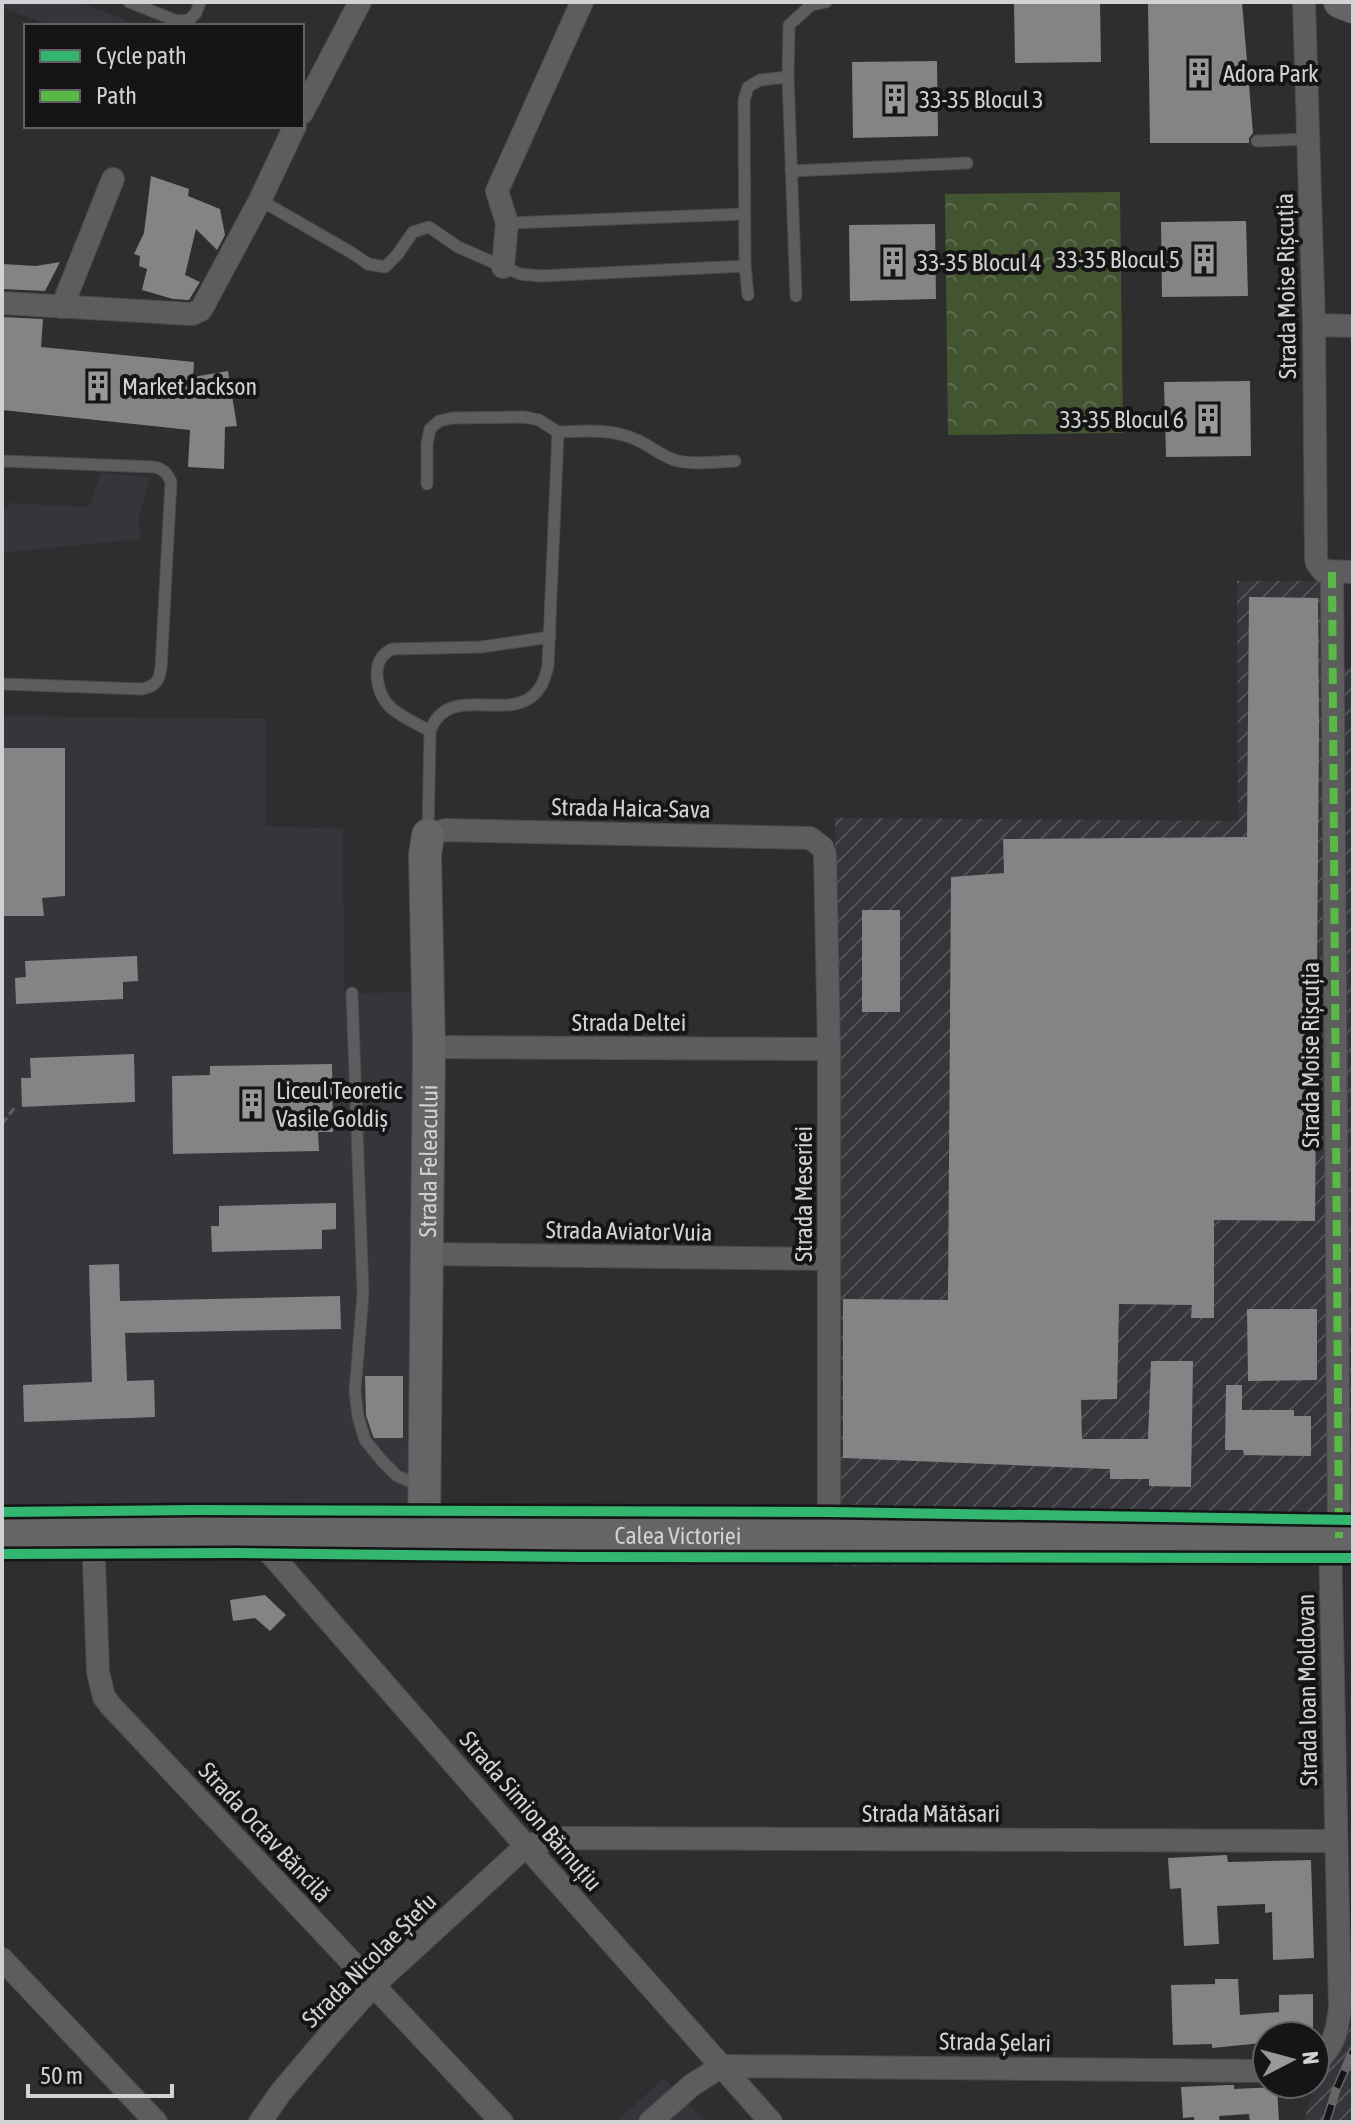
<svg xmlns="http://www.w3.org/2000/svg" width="1355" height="2124" font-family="'Asap Condensed',sans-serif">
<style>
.built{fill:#34363c}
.industrial{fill:url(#industrial-furrows)}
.park{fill:url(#park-crowns)}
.building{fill:#848484}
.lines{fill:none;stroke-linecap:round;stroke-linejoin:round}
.lane-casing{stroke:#4b4b4c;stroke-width:13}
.street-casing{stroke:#4b4b4c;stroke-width:24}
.secondary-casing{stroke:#4b4b4c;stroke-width:34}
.path{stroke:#606060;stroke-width:3;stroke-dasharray:8 4;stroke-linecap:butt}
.lane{stroke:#5d5d5e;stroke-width:11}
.street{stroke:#5d5d5e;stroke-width:22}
.secondary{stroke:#646564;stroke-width:32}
.rail-casing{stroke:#656565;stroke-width:9}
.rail{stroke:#151516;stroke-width:6;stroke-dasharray:18;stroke-linecap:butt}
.quiet{stroke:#58b947;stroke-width:8;stroke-dasharray:16 8;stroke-linecap:butt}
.cycleway-casing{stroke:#151516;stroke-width:15}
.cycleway{stroke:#33b770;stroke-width:10}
.labels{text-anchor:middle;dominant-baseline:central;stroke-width:8;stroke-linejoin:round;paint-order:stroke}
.poi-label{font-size:24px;fill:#d1d2d3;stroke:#151516;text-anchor:start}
.street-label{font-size:24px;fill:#d1d2d3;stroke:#151516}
</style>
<defs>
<pattern id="industrial-furrows" width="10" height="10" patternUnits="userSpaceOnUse" patternTransform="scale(2)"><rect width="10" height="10" fill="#34363c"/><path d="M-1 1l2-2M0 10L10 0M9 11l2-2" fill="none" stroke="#505257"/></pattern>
<pattern id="park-crowns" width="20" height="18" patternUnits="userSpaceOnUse" patternTransform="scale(2)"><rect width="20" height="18" fill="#435431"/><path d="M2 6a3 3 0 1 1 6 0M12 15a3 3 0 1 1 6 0" fill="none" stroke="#5d6c4e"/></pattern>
</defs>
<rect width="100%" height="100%" fill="#2e2e2e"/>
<!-- built -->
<g class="built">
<path d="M2 2H79L141 26H50L2 7Z"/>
<path d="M101 473 150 477 139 517 140 539 2 553V510H7L8 503 89 507Z"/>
<path d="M2 716 266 719V826L343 829 344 993 428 992 424 1533 2 1532Z"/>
<path d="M664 2078 705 2122H616Z"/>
</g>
<!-- industrial -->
<g class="industrial">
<path d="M1237 581H1340V669L1353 668V1564L833 1566 835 818 1238 821Z"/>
<path d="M1353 2023V2122H1304L1311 2095Z"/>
</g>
<!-- park -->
<path class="park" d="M1120 192 1123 433 948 435 945 194Z"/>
<!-- building -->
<g class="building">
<path d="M1014 2H1100L1101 62 1015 63Z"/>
<path d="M1148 2H1242L1253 133 1249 138V143H1150Z"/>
<path d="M937 61 938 136 853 138 852 62Z"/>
<path d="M151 176 189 189 188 196 220 209 225 235 217 250 196 229 185 275 200 282 189 300 173 299 142 290 147 269 139 266 140 256 134 254 144 233Z"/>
<path d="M1246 221 1248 296 1162 297 1161 222Z"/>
<path d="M935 224 936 299 850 301 849 225Z"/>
<path d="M60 262 45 291 2 289V264L36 266Z"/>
<path d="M2 317 43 319 41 347 194 362 193 377 228 371 237 426 225 427 224 469 188 467 190 430 2 410Z"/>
<path d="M1250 381 1251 456 1166 457 1164 382Z"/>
<path d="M1249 597 1318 598 1319 726 1315 1221 1214 1220V1318H1191L1192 1305 1119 1304 1117 1399 1081 1400 1082 1439H1148L1151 1361H1193L1191 1487 1149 1486V1479H1110V1469H1105L843 1458V1299L948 1300 951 877 1004 873 1003 839 1247 837Z"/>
<path d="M2 748H65V896L42 898 44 916H2Z"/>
<rect x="862" y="910" width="38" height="102"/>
<path d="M137 956 138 981 123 982V999L16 1004 15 978 26 977 25 961Z"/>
<path d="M134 1054 135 1102 22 1107 21 1078H31L30 1058Z"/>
<path d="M332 1064 333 1132H318L319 1151 173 1154 172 1076 210 1075V1066Z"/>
<path d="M336 1203V1229L322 1230V1249L212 1252 211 1226H219V1206Z"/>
<path d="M119 1264 120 1301 340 1296 341 1329 125 1333 127 1381 154 1380 155 1417 24 1422 23 1385 92 1382 89 1265Z"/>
<path d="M1247 1309H1317V1380L1248 1381Z"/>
<path d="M365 1376H403V1438H374L373 1436 366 1415Z"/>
<path d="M1226 1385H1242V1410H1294V1416H1311V1456L1244 1455 1243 1450H1225Z"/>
<path d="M265 1595 286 1615 270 1631 255 1618 233 1621 230 1600Z"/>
<path d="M1227 1855 1228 1862 1311 1860 1314 1958 1273 1960 1272 1912 1265 1913V1904L1217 1906 1219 1944 1184 1946 1181 1888 1170 1889 1168 1858Z"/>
<path d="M1215 1979H1238L1240 2015 1279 2012V1995L1313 1994V2036H1262V2043L1212 2048V2044L1173 2045 1171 1985 1215 1984Z"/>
<path d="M1228 2085H1234V2089L1277 2087 1279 2122H1250L1249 2114 1219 2116 1220 2122H1194V2117L1183 2118 1181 2087Z"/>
</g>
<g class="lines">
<!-- lane casing -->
<g class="lane-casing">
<g id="lane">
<path d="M129 2 177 21 189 20 196 13 200 2"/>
<path d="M1257 141 1308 139"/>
<path d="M791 171 967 163"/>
<path d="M260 200 352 253 368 264 385 267 397 255 413 232 429 227 458 247 520 274 541 276 745 266 744 100 748 87 760 80 788 77"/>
<path d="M507 223 744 214"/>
<path d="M745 266 748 295"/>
<path d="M796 296 788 77 789 25 811 5 826 2"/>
<path d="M558 432C585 431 613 428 639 441 652 447 664 458 678 461 696 465 716 462 735 461"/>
<path d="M2 461 154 467C164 469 167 473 171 482L161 668C159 681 156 686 142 689L2 684"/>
<path d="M427 484V444L430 429 439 421 452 418 524 417 539 420 558 432 548 666C546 674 544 683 539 689 513 727 449 679 430 731L428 835"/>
<path d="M430 731C403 716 379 710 377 675 377 662 381 655 392 649L481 647 550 637"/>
<path d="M352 993 363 1293 355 1391 358 1417 365 1440 382 1461 397 1476 421 1486"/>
</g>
</g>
<!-- street casing -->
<g class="street-casing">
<g id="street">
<path d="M1304 2 1314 325 1316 558 1317 563 1323 571 1353 572"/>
<path d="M302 113 360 2"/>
<path d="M503 267 507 223 497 191 582 2"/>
<path d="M2 303 192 314 201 310 260 200 295 126"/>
<path d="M62 307 113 179"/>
<path d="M1314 325 1353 326"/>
<path d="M1332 572 1339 1538"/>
<path d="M428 835 445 830 810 838 822 847 825 854 829 1049V1534"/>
<path d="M429 1047 829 1049"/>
<path d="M428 1254 829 1259"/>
<path d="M254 1532 270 1553 526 1846 771 2122"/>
<path d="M93 1533 98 1672 104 1697 110 1705 502 2122"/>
<path d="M2 1959 156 2122"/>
<path d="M1315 2064C1334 2046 1337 2033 1340 2007L1330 1537"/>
<path d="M260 2122 281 2092 331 2033 373 1986 526 1846 546 1840 565 1838 1336 1841"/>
<path d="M650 2122 692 2085 722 2066 1267 2071"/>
</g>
</g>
<!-- secondary casing -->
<g class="secondary-casing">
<g id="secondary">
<path d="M1340 2 1353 7"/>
<path id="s1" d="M2 1532 1353 1538"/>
<path id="s2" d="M424 1533 429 1047 425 855 428 835"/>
</g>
</g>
<!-- path -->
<path class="path" d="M2 1124 15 1107"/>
<!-- lane -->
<use href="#lane" class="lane"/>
<!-- street -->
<use href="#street" class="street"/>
<!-- secondary -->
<use href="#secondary" class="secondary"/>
<!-- rail casing -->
<g class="rail-casing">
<path id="rail" d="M1326 2122 1336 2090 1353 2051"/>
</g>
<!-- rail -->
<use href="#rail" class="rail"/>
<!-- quiet -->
<path class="quiet" d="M1332 572 1339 1538"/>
<!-- cycleway casing -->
<g class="cycleway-casing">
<g id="cycleway">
<path d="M2 1512 197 1510 830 1512 1353 1520"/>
<path d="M2 1554 239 1553 578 1557 1353 1558"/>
</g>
</g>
<!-- cycleway -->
<use href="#cycleway" class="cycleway"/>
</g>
<!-- icons -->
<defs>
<g id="building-bare" transform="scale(2.4)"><path d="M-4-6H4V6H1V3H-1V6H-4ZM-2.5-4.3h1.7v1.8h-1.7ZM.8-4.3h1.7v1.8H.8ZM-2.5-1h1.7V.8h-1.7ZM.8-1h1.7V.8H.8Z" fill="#989999" stroke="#151516" stroke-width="2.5" paint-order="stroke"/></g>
</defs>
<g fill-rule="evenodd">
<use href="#building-bare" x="1199" y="73"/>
<use href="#building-bare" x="895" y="99"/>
<use href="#building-bare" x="1204" y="259"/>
<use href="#building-bare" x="893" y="262"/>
<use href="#building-bare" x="98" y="386"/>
<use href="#building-bare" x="1208" y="419"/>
<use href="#building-bare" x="252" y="1104"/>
</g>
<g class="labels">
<!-- poi labels -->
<g class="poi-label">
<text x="1223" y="73">Adora Park</text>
<text x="919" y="99">33-35 Blocul 3</text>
<text x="1180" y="259" text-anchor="end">33-35 Blocul 5</text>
<text x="917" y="262">33-35 Blocul 4</text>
<text x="122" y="386">Market Jackson</text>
<text x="1184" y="419" text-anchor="end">33-35 Blocul 6</text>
<text x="276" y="1090">Liceul Teoretic<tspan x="276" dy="28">Vasile Goldiș</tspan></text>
</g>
<!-- street labels -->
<g class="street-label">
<text transform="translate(1286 286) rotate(-91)">Strada Moise Rișcuția</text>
<text transform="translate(631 808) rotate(1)">Strada Haica-Sava</text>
<text x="629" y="1022">Strada Deltei</text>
<text transform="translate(1310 1055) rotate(-90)">Strada Moise Rișcuția</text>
<text stroke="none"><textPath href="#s2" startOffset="372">Strada Feleacului</textPath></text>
<text transform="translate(803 1194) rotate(-90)">Strada Meseriei</text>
<text transform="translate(629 1231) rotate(1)">Strada Aviator Vuia</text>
<text stroke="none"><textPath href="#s1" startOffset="676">Calea Victoriei</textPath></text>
<text transform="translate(1307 1690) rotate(-91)">Strada Ioan Moldovan</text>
<text transform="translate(531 1811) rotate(49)">Strada Simion Bărnuțiu</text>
<text x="931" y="1813">Strada Mătăsari</text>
<text transform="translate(265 1832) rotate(47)">Strada Octav Băncilă</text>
<text transform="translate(369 1960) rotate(-45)">Strada Nicolae Ștefu</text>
<text transform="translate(995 2042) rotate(1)">Strada Șelari</text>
</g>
</g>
<!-- border -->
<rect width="1355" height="2124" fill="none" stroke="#d1d2d3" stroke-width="8"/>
<!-- legend -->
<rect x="24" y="24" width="280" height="104" fill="#151516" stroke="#606162" stroke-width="2"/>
<rect x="40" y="50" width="40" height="12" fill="#33b770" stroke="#606162" stroke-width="2"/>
<text x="96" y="64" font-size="24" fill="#d1d2d3">Cycle path</text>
<rect x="40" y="90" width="40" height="12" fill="#58b947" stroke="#606162" stroke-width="2"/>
<text x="96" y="104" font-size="24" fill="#d1d2d3">Path</text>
<!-- north arrow -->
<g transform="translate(1291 2060) rotate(84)"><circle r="38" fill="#151516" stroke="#606162" stroke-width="2"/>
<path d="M0-6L14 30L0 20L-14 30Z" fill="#989999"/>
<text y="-12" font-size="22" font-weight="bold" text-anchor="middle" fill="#d1d2d3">N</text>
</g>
<!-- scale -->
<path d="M28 2084v12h144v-12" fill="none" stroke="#d1d2d3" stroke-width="4"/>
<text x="40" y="2084" font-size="24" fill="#d1d2d3" stroke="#151516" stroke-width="6" paint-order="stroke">50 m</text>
</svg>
